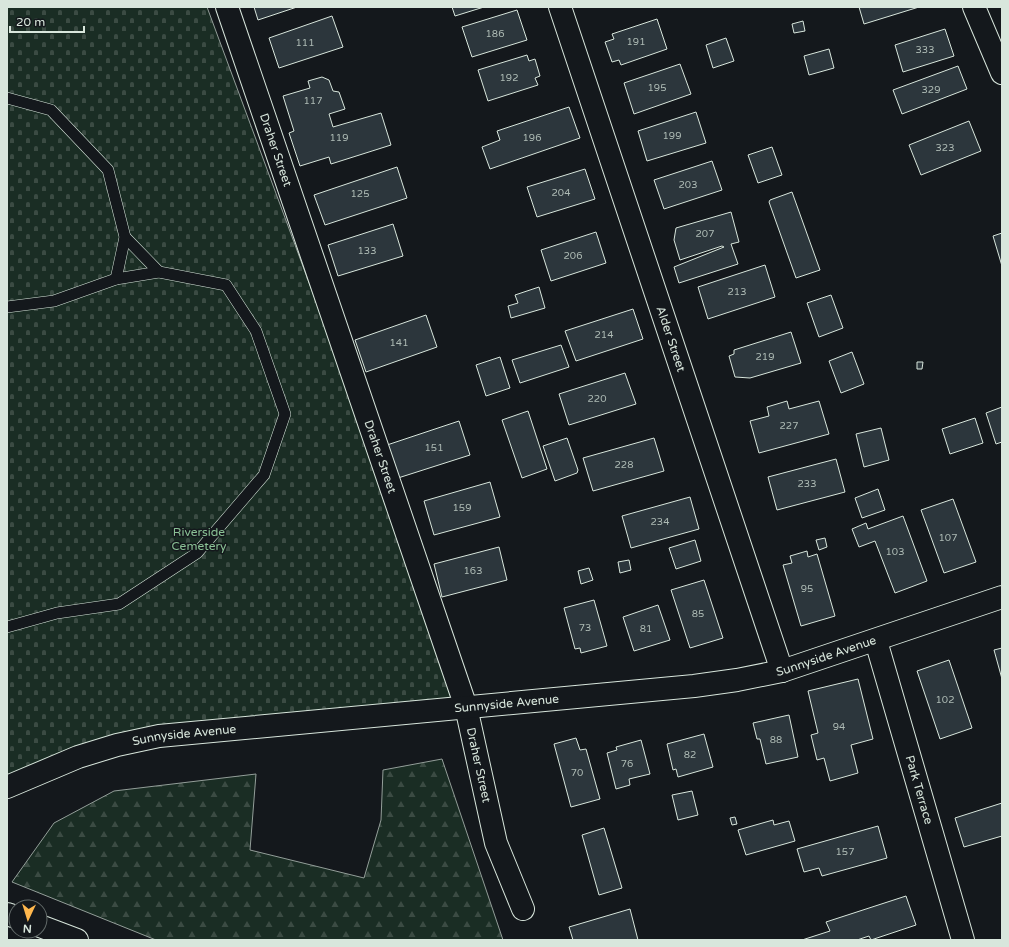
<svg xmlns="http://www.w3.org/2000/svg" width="1009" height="947" font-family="'Varela Round',sans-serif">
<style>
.forest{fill:url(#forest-firs);stroke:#939e99}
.cemetery{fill:url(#cemetery-stones);stroke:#939e99}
.building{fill:#2c363c;stroke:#d8e6dc}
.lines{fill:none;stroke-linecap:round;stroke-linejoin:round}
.lane-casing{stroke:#d8e6dc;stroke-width:12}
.street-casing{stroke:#d8e6dc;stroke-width:24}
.secondary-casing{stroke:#d8e6dc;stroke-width:24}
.highway-casing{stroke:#d8e6dc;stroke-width:24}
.lane{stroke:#14181c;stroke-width:11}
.street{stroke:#14181c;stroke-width:22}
.secondary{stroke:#14181c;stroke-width:22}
.highway{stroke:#14181c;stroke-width:22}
.labels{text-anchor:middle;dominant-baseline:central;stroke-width:3;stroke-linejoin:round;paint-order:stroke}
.number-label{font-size:10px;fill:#adbab4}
.street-label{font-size:12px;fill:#d8e6dc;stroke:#14181c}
.park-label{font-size:12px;fill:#8ac095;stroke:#14181c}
</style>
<defs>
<pattern id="forest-firs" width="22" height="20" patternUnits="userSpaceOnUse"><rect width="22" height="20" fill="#1a2d24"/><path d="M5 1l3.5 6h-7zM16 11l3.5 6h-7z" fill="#3b4b43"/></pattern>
<pattern id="cemetery-stones" width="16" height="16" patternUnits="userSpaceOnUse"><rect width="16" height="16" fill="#1a2d24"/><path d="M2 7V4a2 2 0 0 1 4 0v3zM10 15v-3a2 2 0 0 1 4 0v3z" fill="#3b4b43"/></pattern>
</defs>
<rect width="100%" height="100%" fill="#14181c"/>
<!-- forest -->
<path class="forest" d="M442 759 503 940H156L12 882 54 823 114 791 256 774 250 850 364 878 381 820 383 770Z"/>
<!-- cemetery -->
<path class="cemetery" d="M7 7H207L466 707 117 745 7 787Z"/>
<!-- building -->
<g class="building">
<path d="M254 7H297L258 20Z"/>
<path d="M452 7H484L455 16Z"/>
<path d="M859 7H919L864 24Z"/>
<path d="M517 10 527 40 472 57 462 27Z"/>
<path d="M332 16 343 47 279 68 269 38Z"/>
<path d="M657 19 667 49 621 65 619 60 612 62 605 42 614 39 612 34Z"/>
<path d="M803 21 805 31 794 33 792 24Z"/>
<path d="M945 29 954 56 903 72 895 45Z"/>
<path d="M726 38 734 61 713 68 706 45Z"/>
<path d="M829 49 834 68 809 75 804 56Z"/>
<path d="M527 55 529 61 535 59 540 76 535 78 538 85 488 101 478 70Z"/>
<path d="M680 64 691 94 634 114 624 83Z"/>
<path d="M958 66 967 89 902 114 893 90Z"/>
<path d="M322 77 329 80 333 91 339 92 345 109 329 114 333 127 381 113 391 145 331 164 329 157 300 166 289 133 294 131 283 96 310 88 308 81Z"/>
<path d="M569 107 580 138 490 169 482 147 500 140 497 131Z"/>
<path d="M696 112 706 143 647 161 638 131Z"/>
<path d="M969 121 981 151 921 175 909 145Z"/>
<path d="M772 147 782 175 758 183 748 155Z"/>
<path d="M712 161 722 190 664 209 654 180Z"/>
<path d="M397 167 407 198 325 225 314 195Z"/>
<path d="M585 169 595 199 537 217 527 187Z"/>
<path d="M792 192 820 270 796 278 769 202 770 200Z"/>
<path d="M731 212 739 242 731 244 738 264 679 283 674 267 724 247 722 246 680 260 674 240 676 228Z"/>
<path d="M393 224 403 256 338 276 328 245Z"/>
<path d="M596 232 606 263 551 281 541 250Z"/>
<path d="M1002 233V266L993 236Z"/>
<path d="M765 265 775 297 708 319 698 287Z"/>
<path d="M539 287 545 308 511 318 508 306 518 303 515 295Z"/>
<path d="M831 295 843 328 819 337 807 303Z"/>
<path d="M633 309 643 339 576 361 565 331Z"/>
<path d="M426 315 437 347 366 372 355 340Z"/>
<path d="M791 332 801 363 750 378 735 377 729 356 734 354V350Z"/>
<path d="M561 345 569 367 520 383 512 360Z"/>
<path d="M852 352 864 384 841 393 829 361Z"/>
<path d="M500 357 510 388 486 396 476 365Z"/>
<path d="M917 362H923L922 369H917Z"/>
<path d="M625 373 636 404 569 425 559 394Z"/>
<path d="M787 401 789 409 819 401 829 434 759 453 750 421 769 416 767 407Z"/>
<path d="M1002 407V442L996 444 986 413Z"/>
<path d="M528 411 547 469 522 478 502 420Z"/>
<path d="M975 418 983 443 950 454 942 429Z"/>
<path d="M459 421 470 455 398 478 387 445Z"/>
<path d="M881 428 889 460 864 467 856 434Z"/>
<path d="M567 438 578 470 577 473 555 481 543 446Z"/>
<path d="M654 438 664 471 593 491 583 458Z"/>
<path d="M836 459 845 492 777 510 768 477Z"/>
<path d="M490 482 500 517 434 535 424 501Z"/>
<path d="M878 489 885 510 862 518 855 498Z"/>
<path d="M690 497 699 529 631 548 622 516Z"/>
<path d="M953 499 976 562 944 573 921 510Z"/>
<path d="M903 516 927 581 895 593 875 541 859 547 852 529 866 523 868 529Z"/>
<path d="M825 538 827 547 819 550 816 540Z"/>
<path d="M695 540 701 561 676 569 669 548Z"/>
<path d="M499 547 507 580 442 597 434 564Z"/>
<path d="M807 551 808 557 817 554 835 616 801 626 783 565 792 563 790 556Z"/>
<path d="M629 560 631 570 620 573 618 562Z"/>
<path d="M589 568 593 580 581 584 578 571Z"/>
<path d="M704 580 723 638 690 648 671 590Z"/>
<path d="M594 600 607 646 581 653 580 648 575 649 564 608Z"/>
<path d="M658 605 670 640 634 651 623 617Z"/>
<path d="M1002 648V679L994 650Z"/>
<path d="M949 660 972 728 940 739 917 671Z"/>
<path d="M858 679 873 739 851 745 858 773 830 781 824 758 817 760 811 735 818 733 808 691Z"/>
<path d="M789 715 798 757 766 764 760 739H757L753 723Z"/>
<path d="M704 734 713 767 678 777 676 769 673 770 667 744Z"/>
<path d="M576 738 580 750 586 749 600 799 571 807 554 744Z"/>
<path d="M641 740 650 774 629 779 630 785 616 789 607 753 617 750 616 747Z"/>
<path d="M692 791 698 815 678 820 672 795Z"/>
<path d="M1002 803V836L964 847 955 818Z"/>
<path d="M735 817 737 824 732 825 730 818Z"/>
<path d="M773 820 774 825 789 821 795 841 746 855 738 830Z"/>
<path d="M878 826 887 858 822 876 819 868 804 872 797 849Z"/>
<path d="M604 828 622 888 599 895 582 835Z"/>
<path d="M906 896 916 925 871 940 869 936 857 940H802L830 931 826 922Z"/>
<path d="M630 909 638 940H573L569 927Z"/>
</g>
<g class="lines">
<!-- lane casing -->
<g class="lane-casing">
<g id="lane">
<path d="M7 98 51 110 108 170 125 237 116 279"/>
<path d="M125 237 159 272"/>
<path d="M7 307 54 301 116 279 159 272 226 285 256 331 285 414 264 475 197 553 119 604 57 613 7 627"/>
</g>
</g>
<!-- street casing -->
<g class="street-casing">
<g id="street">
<path id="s1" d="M227 7 466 707 496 843 523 909"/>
<path id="s2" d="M560 7 782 671"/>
<path id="s3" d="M876 641 963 940"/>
<path id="s4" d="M7 787 78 757 117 745 159 736 694 686 737 680 782 671 1002 597"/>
</g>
</g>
<!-- secondary casing -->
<g class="secondary-casing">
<path id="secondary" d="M974 7 1002 73"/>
</g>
<!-- highway casing -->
<g class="highway-casing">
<g id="highway">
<path d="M7 914 16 917"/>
<path d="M40 926 77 940"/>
</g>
</g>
<!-- lane -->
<use href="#lane" class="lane"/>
<!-- street -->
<use href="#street" class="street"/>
<!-- secondary -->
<use href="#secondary" class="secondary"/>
<!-- highway -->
<use href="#highway" class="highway"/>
</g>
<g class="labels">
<!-- number labels -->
<g class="number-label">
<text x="495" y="34">186</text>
<text x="636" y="42">191</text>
<text x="305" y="43">111</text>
<text x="925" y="50">333</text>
<text x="509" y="78">192</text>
<text x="657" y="88">195</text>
<text x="931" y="90">329</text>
<text x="313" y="101">117</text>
<text x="672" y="136">199</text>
<text x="339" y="138">119</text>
<text x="532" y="138">196</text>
<text x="945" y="148">323</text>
<text x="688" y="185">203</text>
<text x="561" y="193">204</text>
<text x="360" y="194">125</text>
<text x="705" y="234">207</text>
<text x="367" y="251">133</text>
<text x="573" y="256">206</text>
<text x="737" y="292">213</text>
<text x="604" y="335">214</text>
<text x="399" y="343">141</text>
<text x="765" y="357">219</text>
<text x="597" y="399">220</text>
<text x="789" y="426">227</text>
<text x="434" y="448">151</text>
<text x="624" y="465">228</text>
<text x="807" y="484">233</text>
<text x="462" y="508">159</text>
<text x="660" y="522">234</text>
<text x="948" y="538">107</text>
<text x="895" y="552">103</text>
<text x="473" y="571">163</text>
<text x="807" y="589">95</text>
<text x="698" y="614">85</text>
<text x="585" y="628">73</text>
<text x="646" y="629">81</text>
<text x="945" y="700">102</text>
<text x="839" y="727">94</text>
<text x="776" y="740">88</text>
<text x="690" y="755">82</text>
<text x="627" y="764">76</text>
<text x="577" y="773">70</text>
<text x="845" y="852">157</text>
</g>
<!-- street labels -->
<g class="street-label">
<text stroke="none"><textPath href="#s1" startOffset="151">Draher Street</textPath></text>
<text stroke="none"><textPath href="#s2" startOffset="350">Alder Street</textPath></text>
<text stroke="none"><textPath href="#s1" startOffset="475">Draher Street</textPath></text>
<text stroke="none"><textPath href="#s4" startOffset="834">Sunnyside Avenue</textPath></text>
<text stroke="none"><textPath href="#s4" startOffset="510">Sunnyside Avenue</textPath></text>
<text stroke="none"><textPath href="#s4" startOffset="186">Sunnyside Avenue</textPath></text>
<text stroke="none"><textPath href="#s1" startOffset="799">Draher Street</textPath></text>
<text stroke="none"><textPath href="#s3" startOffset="155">Park Terrace</textPath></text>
</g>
<!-- park labels -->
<g class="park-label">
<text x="199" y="532">Riverside<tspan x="199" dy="14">Cemetery</tspan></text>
</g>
</g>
<!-- border -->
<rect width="1009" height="947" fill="none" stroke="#d8e6dc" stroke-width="16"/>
<!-- north arrow -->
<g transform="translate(28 919) rotate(184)"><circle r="19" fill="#14181c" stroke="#626a69"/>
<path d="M0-3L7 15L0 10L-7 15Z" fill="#ffb74d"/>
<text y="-6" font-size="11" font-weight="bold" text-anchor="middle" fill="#d8e6dc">N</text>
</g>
<!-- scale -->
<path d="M10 26v6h74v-6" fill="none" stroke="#d8e6dc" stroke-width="2"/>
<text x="16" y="26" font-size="12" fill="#d8e6dc" stroke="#14181c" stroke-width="3" paint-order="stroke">20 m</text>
</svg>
